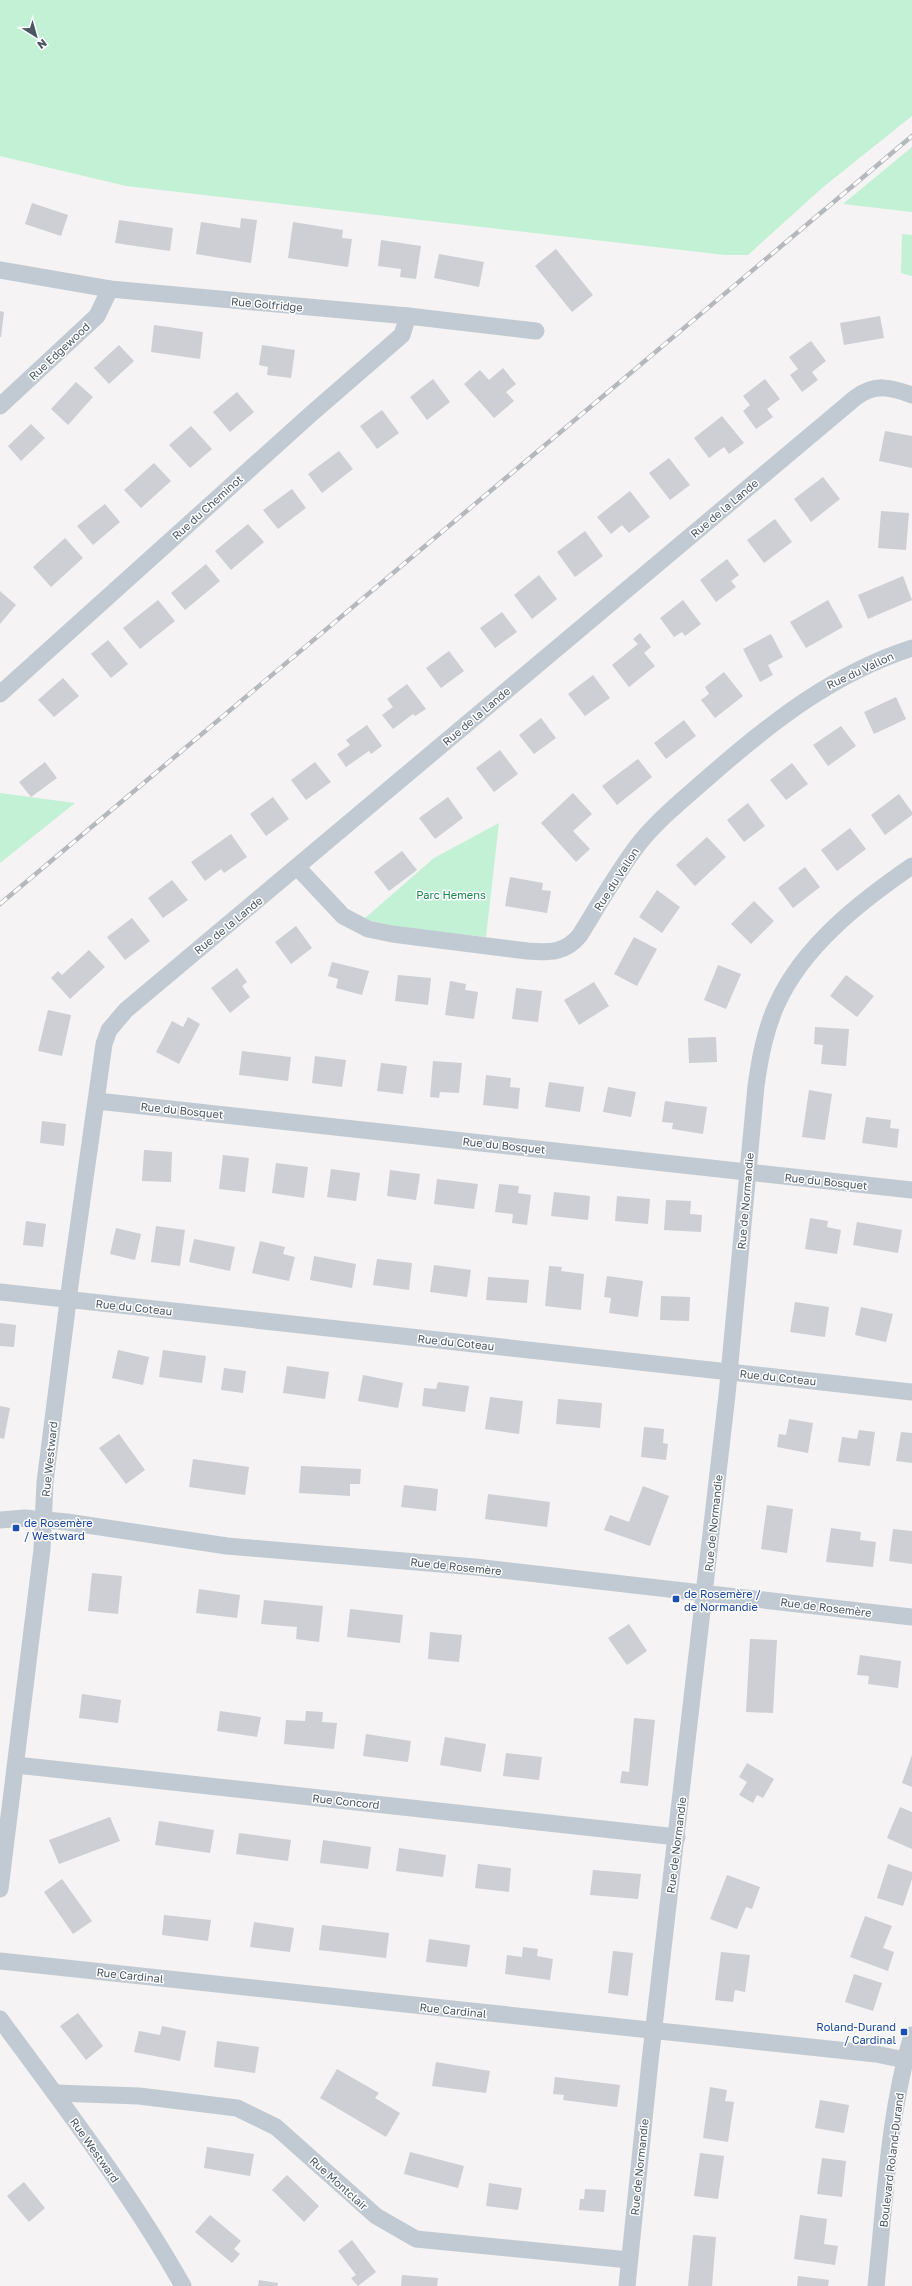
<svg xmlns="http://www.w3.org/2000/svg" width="912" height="2286" font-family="'Golos Text',sans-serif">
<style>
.green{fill:#c3f1d5}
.building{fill:#cdcfd5}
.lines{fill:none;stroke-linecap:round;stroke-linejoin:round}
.minor{stroke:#c1cad2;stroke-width:17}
.rail-casing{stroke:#b5b8bd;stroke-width:4.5}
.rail{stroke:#fff;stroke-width:3;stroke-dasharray:9;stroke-linecap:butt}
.transit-dot{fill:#1a4fb4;stroke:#fff;stroke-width:1.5}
.labels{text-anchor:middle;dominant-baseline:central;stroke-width:3;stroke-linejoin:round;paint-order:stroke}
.street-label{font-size:11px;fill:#4a5661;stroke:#fff}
.park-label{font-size:11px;fill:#17864f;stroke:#fff}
.transit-label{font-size:11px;fill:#164399;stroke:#fff;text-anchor:start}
</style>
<rect width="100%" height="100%" fill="#f5f3f3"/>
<!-- green -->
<g class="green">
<path d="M0 0H912V116L822 188 748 255H725L126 186 0 156Z"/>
<path d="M912 147V212L843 204Z"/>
<path d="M902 234 912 235V276L901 273Z"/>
<path d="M0 793 75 803 0 863Z"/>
<path d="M499 823 486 937 397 927 364 919 434 858Z"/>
</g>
<!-- building -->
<g class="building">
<path d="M32 203 68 215 61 236 25 224Z"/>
<path d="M241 218 257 220 251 263 196 254 201 222 240 228Z"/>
<path d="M119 220 173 228 170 251 115 243Z"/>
<path d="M293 222 343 230 342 238 352 239 348 267 288 258Z"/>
<path d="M381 240 421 246 416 279 400 277 401 269 378 266Z"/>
<path d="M556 249 593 295 572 312 535 266Z"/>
<path d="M439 254 484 262 479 287 434 278Z"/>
<path d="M0 311 4 312 1 337H0Z"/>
<path d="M880 316 884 338 844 345 840 323Z"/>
<path d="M154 325 203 332 200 359 151 352Z"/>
<path d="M811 341 826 361 812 372 818 380 802 392 790 375 798 369 789 357Z"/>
<path d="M119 345 134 361 109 384 94 368Z"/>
<path d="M262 345 295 350 291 378 267 375 268 367 259 365Z"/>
<path d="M503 368 516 384 506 392 514 401 494 418 464 384 480 370 489 380Z"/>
<path d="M433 379 450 402 427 420 410 397Z"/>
<path d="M765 379 780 399 767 409 773 417 756 429 743 411 750 405 743 396Z"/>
<path d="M76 382 93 397 68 425 51 409Z"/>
<path d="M237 392 254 412 230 432 213 412Z"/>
<path d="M382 410 399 433 377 449 360 426Z"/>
<path d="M722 416 744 443 729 454 724 447 709 458 694 438Z"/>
<path d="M31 424 45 438 21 461 8 446Z"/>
<path d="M191 426 212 449 190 468 169 445Z"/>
<path d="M885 431 912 436V468L879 461Z"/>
<path d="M339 451 353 469 322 493 308 474Z"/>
<path d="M669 458 690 485 670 500 649 473Z"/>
<path d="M154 463 171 481 141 508 124 490Z"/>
<path d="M823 477 840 499 811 522 794 499Z"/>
<path d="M292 489 306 508 278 529 263 510Z"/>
<path d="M630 491 650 517 629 533 622 525 611 534 597 517Z"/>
<path d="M105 504 120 522 93 545 77 526Z"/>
<path d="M881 511 909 513 906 550 878 548Z"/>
<path d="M775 519 792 542 764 563 747 540Z"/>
<path d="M248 524 264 542 231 570 215 551Z"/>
<path d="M585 531 603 556 575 577 557 552Z"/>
<path d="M65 538 83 558 51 587 33 567Z"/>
<path d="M727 559 739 575 731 581 736 587 716 602 700 580Z"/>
<path d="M206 564 220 581 185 610 171 593Z"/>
<path d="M539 575 557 599 532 619 514 595Z"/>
<path d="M903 576 912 600 868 619 858 595Z"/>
<path d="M0 591 16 605 0 624Z"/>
<path d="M158 600 175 621 140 649 123 628Z"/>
<path d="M683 600 701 624 685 636 682 632 674 637 660 618Z"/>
<path d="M828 600 843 627 806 648 790 622Z"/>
<path d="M502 612 517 632 495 648 480 628Z"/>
<path d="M640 633 651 647 644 653 655 666 629 687 612 665 638 644 633 639Z"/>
<path d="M771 634 783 657 768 665 773 675 760 682 743 649Z"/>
<path d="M108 640 128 664 111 678 91 654Z"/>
<path d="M449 651 464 671 441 688 426 668Z"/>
<path d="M724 672 743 696 715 718 701 700 709 694 705 687Z"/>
<path d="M593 675 610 698 585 716 568 694Z"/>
<path d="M63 678 79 696 54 717 38 700Z"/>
<path d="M407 684 426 709 415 716 413 714 393 729 382 715 393 707 387 699Z"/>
<path d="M896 697 906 719 874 734 864 712Z"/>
<path d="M541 718 556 738 534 754 519 735Z"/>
<path d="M684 720 696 736 666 759 654 743Z"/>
<path d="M367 725 382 746 371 754 369 751 346 767 337 754 350 745 346 740Z"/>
<path d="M841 726 856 746 828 766 813 745Z"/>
<path d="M500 750 518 774 494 792 476 768Z"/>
<path d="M638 759 652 777 617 805 602 786Z"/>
<path d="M45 762 57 778 31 797 19 782Z"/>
<path d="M315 762 331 782 306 800 291 780Z"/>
<path d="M792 763 808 784 786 800 770 780Z"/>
<path d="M573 793 592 814 573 831 590 849 576 862 541 823Z"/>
<path d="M899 794 912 812V815L885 835 871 815Z"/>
<path d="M273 797 289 819 266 836 250 814Z"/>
<path d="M448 797 463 818 435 839 419 818Z"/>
<path d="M748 803 765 826 744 842 727 820Z"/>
<path d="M850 828 866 849 837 871 821 850Z"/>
<path d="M231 834 247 857 224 873 221 869 205 881 191 862Z"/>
<path d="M707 837 726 857 695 886 676 865Z"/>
<path d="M402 851 417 870 389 891 374 872Z"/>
<path d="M805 867 820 887 793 908 778 888Z"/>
<path d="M510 877 543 883 542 890 551 891 547 913 505 906Z"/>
<path d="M172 880 188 900 163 918 148 898Z"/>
<path d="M657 890 680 907 662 933 639 917Z"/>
<path d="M754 901 774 921 751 944 731 924Z"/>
<path d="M132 918 150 941 125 960 107 937Z"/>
<path d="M296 926 312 948 291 964 275 942Z"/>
<path d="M634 937 657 949 637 986 614 974Z"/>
<path d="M89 950 105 967 70 999 51 978 58 971 62 975Z"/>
<path d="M332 962 369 971 362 995 336 988 338 979 328 976Z"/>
<path d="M718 965 741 974 726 1009 704 1000Z"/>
<path d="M237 968 247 982 242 986 250 997 230 1013 211 988Z"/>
<path d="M398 975 431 978 428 1005 395 1001Z"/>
<path d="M846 975 874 996 857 1017 830 996Z"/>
<path d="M450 981 466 984 465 990 478 992 474 1019 445 1015Z"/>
<path d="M594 982 609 1006 579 1025 564 1000Z"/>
<path d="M516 988 542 991 538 1022 512 1019Z"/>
<path d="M48 1010 71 1015 62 1056 38 1051Z"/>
<path d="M188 1017 200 1024 179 1064 156 1052 172 1021 183 1027Z"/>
<path d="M815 1027 849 1029 846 1066 821 1064 823 1045 814 1044Z"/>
<path d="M716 1037 717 1062 689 1063 688 1038Z"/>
<path d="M242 1051 291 1057 288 1081 239 1075Z"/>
<path d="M315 1056 346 1060 342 1087 312 1083Z"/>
<path d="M433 1061 462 1063 459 1093 440 1092 439 1098 430 1097Z"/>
<path d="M381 1063 407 1066 403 1094 377 1091Z"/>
<path d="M486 1075 511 1078 510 1087 520 1088 518 1109 483 1105Z"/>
<path d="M549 1082 584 1087 580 1112 545 1107Z"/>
<path d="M608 1087 636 1092 631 1117 603 1112Z"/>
<path d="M809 1090 832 1094 825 1140 802 1137Z"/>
<path d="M665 1101 707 1107 703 1134 672 1129 673 1123 662 1122Z"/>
<path d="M866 1117 891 1120 890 1128 899 1129 897 1148 862 1143Z"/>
<path d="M42 1121 66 1124 64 1146 40 1143Z"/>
<path d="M144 1150 172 1152 171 1182 142 1181Z"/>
<path d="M223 1155 249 1158 245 1192 219 1189Z"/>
<path d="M276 1163 308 1167 304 1198 272 1193Z"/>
<path d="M331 1169 360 1173 356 1201 327 1197Z"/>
<path d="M390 1170 420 1174 416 1200 387 1196Z"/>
<path d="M437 1179 478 1184 474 1209 434 1204Z"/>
<path d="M499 1184 519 1186 518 1193 531 1195 527 1225 512 1223 513 1214 495 1212Z"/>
<path d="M554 1192 590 1196 588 1220 551 1216Z"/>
<path d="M617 1196 650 1199 648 1224 615 1221Z"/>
<path d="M666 1200 691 1201 690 1214 702 1215 701 1232 664 1230Z"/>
<path d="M810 1218 828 1221 827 1227 841 1230 837 1254 805 1249Z"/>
<path d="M26 1221 46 1224 43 1247 23 1245Z"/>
<path d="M857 1222 902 1230 898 1253 853 1245Z"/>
<path d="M156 1226 185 1230 180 1266 151 1262Z"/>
<path d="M116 1228 141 1234 135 1260 110 1254Z"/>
<path d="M194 1239 235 1247 230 1271 189 1262Z"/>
<path d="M260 1241 285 1247 283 1254 295 1257 289 1281 252 1273Z"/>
<path d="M314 1256 356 1264 352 1288 310 1280Z"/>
<path d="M377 1259 412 1263 409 1290 373 1285Z"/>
<path d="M434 1265 471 1270 467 1297 430 1292Z"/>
<path d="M549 1266 562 1267 561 1271 584 1274 581 1310 545 1306Z"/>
<path d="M607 1276 643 1281 638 1317 609 1313 611 1298 604 1297Z"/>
<path d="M488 1277 529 1280 527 1303 486 1300Z"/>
<path d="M661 1296 690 1297 689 1321 660 1320Z"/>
<path d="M795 1302 829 1307 825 1337 790 1332Z"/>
<path d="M861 1307 893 1314 886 1342 855 1335Z"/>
<path d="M0 1323 16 1325 14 1347 0 1346Z"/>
<path d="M118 1350 149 1357 143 1385 112 1378Z"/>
<path d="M163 1350 206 1356 202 1383 159 1377Z"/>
<path d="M287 1366 329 1372 325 1399 283 1393Z"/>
<path d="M224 1368 246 1371 243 1393 221 1390Z"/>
<path d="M363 1375 403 1383 398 1408 358 1401Z"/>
<path d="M438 1382 469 1386 465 1412 422 1406 424 1388 436 1389Z"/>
<path d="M490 1397 523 1401 519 1434 485 1429Z"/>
<path d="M558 1399 602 1403 600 1428 556 1424Z"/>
<path d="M0 1406 10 1408 4 1439 0 1438Z"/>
<path d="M789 1419 813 1423 808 1453 777 1447 779 1434 786 1435Z"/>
<path d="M644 1427 664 1429 663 1443 668 1444 666 1460 641 1457Z"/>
<path d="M859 1430 875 1432 870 1466 838 1462 842 1437 857 1439Z"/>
<path d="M901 1432 912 1433V1463L896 1461Z"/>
<path d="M119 1434 145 1470 126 1484 99 1448Z"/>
<path d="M193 1459 249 1467 245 1495 189 1487Z"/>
<path d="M301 1466 361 1469 360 1484H350V1496L299 1493Z"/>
<path d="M404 1485 438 1489 436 1511 401 1507Z"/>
<path d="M643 1486 669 1496 650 1546 604 1530 610 1515 629 1522Z"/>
<path d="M488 1494 550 1502 547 1527 485 1519Z"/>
<path d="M767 1505 793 1509 787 1553 761 1549Z"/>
<path d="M831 1528 861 1532 860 1540 876 1542 873 1567 826 1562Z"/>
<path d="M893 1529 912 1531V1564L889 1561Z"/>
<path d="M92 1573 122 1576 118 1614 88 1611Z"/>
<path d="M199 1589 240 1595 237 1618 196 1613Z"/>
<path d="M264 1600 323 1606 319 1642 296 1639 297 1627 261 1624Z"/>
<path d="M350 1609 403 1615 400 1643 347 1637Z"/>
<path d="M629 1624 647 1651 627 1665 608 1638Z"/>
<path d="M430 1632 462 1635 459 1662 428 1659Z"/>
<path d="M750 1639 777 1640 773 1713 746 1712Z"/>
<path d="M860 1655 901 1661 898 1688 868 1684 869 1676 857 1675Z"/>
<path d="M82 1694 121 1700 118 1723 79 1718Z"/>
<path d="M220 1711 261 1717 257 1737 217 1731Z"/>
<path d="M306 1711 323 1712 322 1722 337 1723 334 1749 284 1744 286 1720 305 1721Z"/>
<path d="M634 1718 655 1720 648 1786 620 1783 622 1771 629 1772Z"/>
<path d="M366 1734 411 1741 408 1762 363 1756Z"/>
<path d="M445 1737 486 1744 481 1772 440 1765Z"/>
<path d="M506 1753 542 1757 539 1780 503 1776Z"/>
<path d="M912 1755V1787L902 1783Z"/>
<path d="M747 1763 774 1779 763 1798 757 1795 753 1803 739 1795 747 1782 739 1777Z"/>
<path d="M900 1807 912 1812V1849L887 1838Z"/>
<path d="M110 1817 120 1841 59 1864 49 1840Z"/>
<path d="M159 1821 214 1830 210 1853 155 1845Z"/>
<path d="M239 1833 291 1840 288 1861 236 1854Z"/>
<path d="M323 1840 371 1847 368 1869 320 1863Z"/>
<path d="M399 1848 446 1855 443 1877 396 1871Z"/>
<path d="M478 1864 511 1868 509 1892 475 1888Z"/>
<path d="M888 1864 912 1872V1879L903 1906 877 1898Z"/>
<path d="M593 1870 641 1874 638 1899 590 1895Z"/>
<path d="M727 1875 760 1887 752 1909 746 1907 737 1929 710 1919Z"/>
<path d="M62 1879 92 1921 73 1934 44 1892Z"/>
<path d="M164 1915 211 1920 208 1941 162 1935Z"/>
<path d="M865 1916 892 1926 883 1948 894 1952 888 1971 850 1957Z"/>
<path d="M254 1922 294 1928 290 1952 250 1947Z"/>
<path d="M322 1925 389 1933 386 1958 319 1950Z"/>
<path d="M429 1939 470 1945 467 1967 426 1962Z"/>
<path d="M523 1947 538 1949 537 1956 553 1959 550 1980 505 1974 507 1955 522 1957Z"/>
<path d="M613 1951 633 1953 628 1996 608 1993Z"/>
<path d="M721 1952 750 1955 745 1992 735 1990 733 2002 715 2000Z"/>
<path d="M854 1974 882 1983 873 2011 845 2002Z"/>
<path d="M78 2013 103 2046 86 2060 60 2026Z"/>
<path d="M162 2026 186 2031 180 2061 134 2052 139 2031 160 2035Z"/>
<path d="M217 2041 259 2047 255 2073 214 2067Z"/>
<path d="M436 2062 490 2071 486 2093 432 2086Z"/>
<path d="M337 2069 379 2093 375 2098 400 2113 386 2137 320 2098Z"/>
<path d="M555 2077 620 2085 617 2107 563 2100 564 2095 553 2094Z"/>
<path d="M710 2087 727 2090 725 2101 734 2102 728 2142 703 2138Z"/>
<path d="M820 2100 849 2105 844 2133 815 2128Z"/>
<path d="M207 2147 254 2154 250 2176 204 2168Z"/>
<path d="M410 2152 464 2166 458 2188 404 2174Z"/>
<path d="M700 2153 724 2156 718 2199 694 2196Z"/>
<path d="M822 2158 846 2161 842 2197 817 2194Z"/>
<path d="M287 2175 319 2206 304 2222 272 2190Z"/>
<path d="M24 2182 45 2208 29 2222 7 2196Z"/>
<path d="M489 2183 522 2188 518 2210 486 2206Z"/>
<path d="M585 2189 606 2190 604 2212 579 2210 580 2199H584Z"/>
<path d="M210 2215 241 2241 234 2249 240 2254 232 2263 195 2232Z"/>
<path d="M800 2215 827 2219 824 2244 838 2246 835 2265 794 2259Z"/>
<path d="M693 2235 716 2237 712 2286H688Z"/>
<path d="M352 2240 376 2272 358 2286 351 2278 356 2275 338 2251Z"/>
<path d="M402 2275 438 2278 437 2286H401Z"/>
<path d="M798 2276 829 2280 828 2286H797Z"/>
<path d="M259 2280 278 2283 277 2286H258Z"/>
</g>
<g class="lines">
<!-- minor -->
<g class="minor">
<path d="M0 270 110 289 408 316 536 331"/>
<path d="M0 406 97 316 110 289"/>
<path d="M0 694 311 414 402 335 408 316"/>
<path d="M298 868 343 916 368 929 392 934 527 951C549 953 566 953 580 935 600 903 618 870 641 841 662 816 687 796 712 774 773 721 834 673 912 648"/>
<path d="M97 1101 912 1190"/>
<path d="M0 1292 912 1392"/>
<path d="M0 1520 25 1518 67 1522 227 1546 475 1567 912 1617"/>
<path d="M16 1765 677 1837"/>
<path d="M0 1889 42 1549 45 1482 71 1278 104 1044 109 1030 126 1010 855 398C875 383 890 387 912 395"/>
<path d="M0 1961 876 2054 905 2060"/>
<path d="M0 2019C64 2106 130 2192 183 2286"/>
<path d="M56 2093 139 2096 237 2108 276 2127 376 2216 416 2239 629 2260"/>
<path d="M627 2286 650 2061 727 1395 756 1086C760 1058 765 1030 777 1004 803 946 861 901 912 866"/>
<path d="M876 2286C885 2202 888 2116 912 2035"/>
</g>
<!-- rail casing -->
<g class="rail-casing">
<path id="rail" d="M0 904 912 136"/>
</g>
<!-- rail -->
<use href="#rail" class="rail"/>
</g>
<!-- markers -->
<g class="transit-dot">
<rect x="12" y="1524" width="8" height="8" rx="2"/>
<rect x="672" y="1595" width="8" height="8" rx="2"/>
<rect x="900" y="2028" width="8" height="8" rx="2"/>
</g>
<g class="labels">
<!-- street labels -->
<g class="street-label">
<text transform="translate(267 304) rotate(5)">Rue Golfridge</text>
<text transform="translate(59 351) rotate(-43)">Rue Edgewood</text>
<text transform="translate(207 507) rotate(-42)">Rue du Cheminot</text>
<text transform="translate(724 508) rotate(-40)">Rue de la Lande</text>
<text transform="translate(860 670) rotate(-25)">Rue du Vallon</text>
<text transform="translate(476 716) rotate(-40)">Rue de la Lande</text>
<text transform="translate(616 879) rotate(-57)">Rue du Vallon</text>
<text transform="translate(228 925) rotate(-39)">Rue de la Lande</text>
<text transform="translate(182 1110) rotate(6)">Rue du Bosquet</text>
<text transform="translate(504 1145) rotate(6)">Rue du Bosquet</text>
<text transform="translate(826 1181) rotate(6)">Rue du Bosquet</text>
<text transform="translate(745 1201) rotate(-85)">Rue de Normandie</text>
<text transform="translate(134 1307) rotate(6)">Rue du Coteau</text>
<text transform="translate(456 1342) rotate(6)">Rue du Coteau</text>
<text transform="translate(778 1377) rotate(6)">Rue du Coteau</text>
<text transform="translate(49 1459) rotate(-84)">Rue Westward</text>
<text transform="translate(713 1523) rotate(-84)">Rue de Normandie</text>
<text transform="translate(456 1566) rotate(6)">Rue de Rosemère</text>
<text transform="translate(826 1607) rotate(7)">Rue de Rosemère</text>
<text transform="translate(346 1801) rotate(6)">Rue Concord</text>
<text transform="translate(676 1845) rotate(-83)">Rue de Normandie</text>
<text transform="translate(130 1975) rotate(6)">Rue Cardinal</text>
<text transform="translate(453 2010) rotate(6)">Rue Cardinal</text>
<text transform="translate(95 2150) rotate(55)">Rue Westward</text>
<text transform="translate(891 2160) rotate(-83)">Boulevard Roland-Durand</text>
<text transform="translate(639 2167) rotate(-84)">Rue de Normandie</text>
<text transform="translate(339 2183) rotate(42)">Rue Montclair</text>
</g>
<!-- park labels -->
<g class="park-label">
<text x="451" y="894">Parc Hemens</text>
</g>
<!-- transit labels -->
<g class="transit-label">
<text x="24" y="1522">de Rosemère<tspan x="24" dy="13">/ Westward</tspan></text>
<text x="684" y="1593">de Rosemère /<tspan x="684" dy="13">de Normandie</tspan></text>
<text x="896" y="2026" text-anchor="end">Roland-Durand<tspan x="896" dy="13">/ Cardinal</tspan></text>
</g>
</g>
<!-- north arrow -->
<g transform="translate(36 36) rotate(143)" stroke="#ffffff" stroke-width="3" paint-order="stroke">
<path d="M0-3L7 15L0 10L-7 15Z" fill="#4a5661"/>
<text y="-6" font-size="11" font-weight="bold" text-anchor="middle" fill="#4a5661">N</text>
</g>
</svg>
